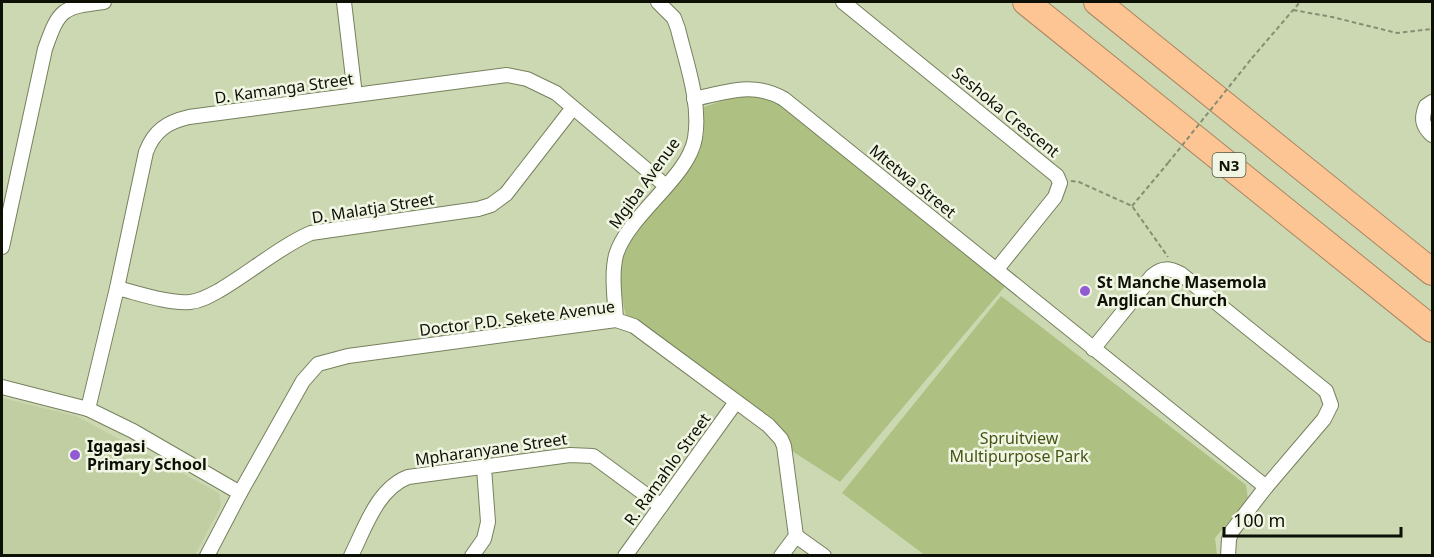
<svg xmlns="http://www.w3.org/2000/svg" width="1434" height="557" font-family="'Noto Sans',sans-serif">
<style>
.built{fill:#c0cea1}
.green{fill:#aec082}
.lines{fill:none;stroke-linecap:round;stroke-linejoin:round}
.minor-casing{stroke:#76815e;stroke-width:16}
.motorway-casing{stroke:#aa8662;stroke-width:28}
.path{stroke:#868e72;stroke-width:2;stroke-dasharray:4.5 3;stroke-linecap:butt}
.minor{stroke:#fff;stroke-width:14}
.motorway{stroke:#fec594;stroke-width:26}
.path-bridge{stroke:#868e72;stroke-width:2;stroke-dasharray:4.5 3;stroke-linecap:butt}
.poi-dot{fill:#915bd4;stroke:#f0f6e3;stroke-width:2}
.labels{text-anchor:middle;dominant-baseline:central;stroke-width:5;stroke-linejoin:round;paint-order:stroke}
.shield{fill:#f0f6e3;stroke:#515547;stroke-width:1.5}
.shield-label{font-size:15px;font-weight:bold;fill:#0d1004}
.street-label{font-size:16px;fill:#0d1004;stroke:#f0f6e3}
.poi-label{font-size:16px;font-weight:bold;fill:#0d1004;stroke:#f0f6e3;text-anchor:start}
.park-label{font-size:16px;fill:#455414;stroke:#f0f6e3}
</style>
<rect width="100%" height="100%" fill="#ccd8b2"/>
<!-- built -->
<path class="built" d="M2 398 76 416 219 493 221 506 195 555H2Z"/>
<!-- green -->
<g class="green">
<path d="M761 95 774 99 1006 285 840 482 792 451 787 436 765 416 626 316C620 294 619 270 624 249L700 151 704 133V107L730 98Z"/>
<path d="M1001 296 1246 485 1248 499 1215 538 1217 555 926 556 842 493Z"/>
</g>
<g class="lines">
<!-- minor casing -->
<g class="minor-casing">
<g id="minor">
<path d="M344 2 355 95"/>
<path d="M843 2 1057 176 1060 183 1055 197 997 269"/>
<path d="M694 99C727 92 753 81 784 99L1266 487"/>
<path d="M1432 102 1426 106C1421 118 1422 126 1432 135"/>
<path d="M2 247 45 49C59 9 62 7 104 2"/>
<path d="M117 288C138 293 169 304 190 302 201 301 211 295 220 290 251 272 279 247 311 233L478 209 491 205 506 194 572 109"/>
<path d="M616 320C615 299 611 275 616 255 628 215 689 177 695 138 701 103 686 62 678 29L674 18 658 2"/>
<path d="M1093 349 1152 276C1162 267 1169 268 1181 274L1326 391 1331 405 1324 419 1266 487 1232 531 1229 539 1228 556"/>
<path d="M2 387 88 409 133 431 240 493"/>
<path d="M88 409 117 288 146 152C154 131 167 122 189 117L507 75 527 79 556 93 666 186"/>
<path d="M796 536 824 556"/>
<path d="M207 556 240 493 303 381 318 364 348 356 616 320 634 326 646 335 768 425 781 439 784 446 796 536 781 556"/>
<path d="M351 556C365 528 377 489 408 477L570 455 593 456 661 506"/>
<path d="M472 556 484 539 488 522 484 468"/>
<path d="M625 556 736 402"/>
</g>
</g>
<!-- motorway casing -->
<g class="motorway-casing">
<g id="motorway">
<path d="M1026 2 1432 329"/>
<path d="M1097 2 1432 272"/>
</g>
</g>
<!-- path -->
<g class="path">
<path d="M1293 10 1332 17 1397 33 1432 29"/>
<path d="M1252 58 1300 2"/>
<path d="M1071 181 1079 182 1132 206 1168 257"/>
<path d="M1132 206 1168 163"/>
</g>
<!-- minor -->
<use href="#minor" class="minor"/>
<!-- motorway -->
<use href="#motorway" class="motorway"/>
<!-- path-bridge -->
<path class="path-bridge" d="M1168 163 1252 58"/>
</g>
<!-- markers -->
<g class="poi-dot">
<circle cx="1085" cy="291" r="6"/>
<circle cx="75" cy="455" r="6"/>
</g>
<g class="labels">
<!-- shield labels -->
<rect class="shield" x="1212.5" y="153" width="33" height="24" rx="4.5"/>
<g class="shield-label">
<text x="1229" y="165">N3</text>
</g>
<!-- street labels -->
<g class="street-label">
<text transform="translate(284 88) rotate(-8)">D. Kamanga Street</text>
<text transform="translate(1006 112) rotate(39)">Seshoka Crescent</text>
<text transform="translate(913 181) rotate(39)">Mtetwa Street</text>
<text transform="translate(644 183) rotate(-54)">Mgiba Avenue</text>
<text transform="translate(373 208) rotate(-9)">D. Malatja Street</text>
<text transform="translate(517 318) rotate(-7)">Doctor P.D. Sekete Avenue</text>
<text transform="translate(491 449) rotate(-8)">Mpharanyane Street</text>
<text transform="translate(667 469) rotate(-54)">R. Ramahlo Street</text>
</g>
<!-- poi labels -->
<g class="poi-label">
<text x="1097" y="282">St Manche Masemola<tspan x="1097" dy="18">Anglican Church</tspan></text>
<text x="87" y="446">Igagasi<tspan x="87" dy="18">Primary School</tspan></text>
</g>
<!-- park labels -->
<g class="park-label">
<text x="1019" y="438">Spruitview<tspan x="1019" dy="18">Multipurpose Park</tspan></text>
</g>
</g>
<!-- border -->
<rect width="1434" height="557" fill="none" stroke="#0d1004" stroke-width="6"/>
<!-- scale -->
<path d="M1224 527v9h177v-9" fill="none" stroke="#0d1004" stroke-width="3"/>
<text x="1233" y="527" font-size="18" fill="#0d1004" stroke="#f0f6e3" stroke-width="4.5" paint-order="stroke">100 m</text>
</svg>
